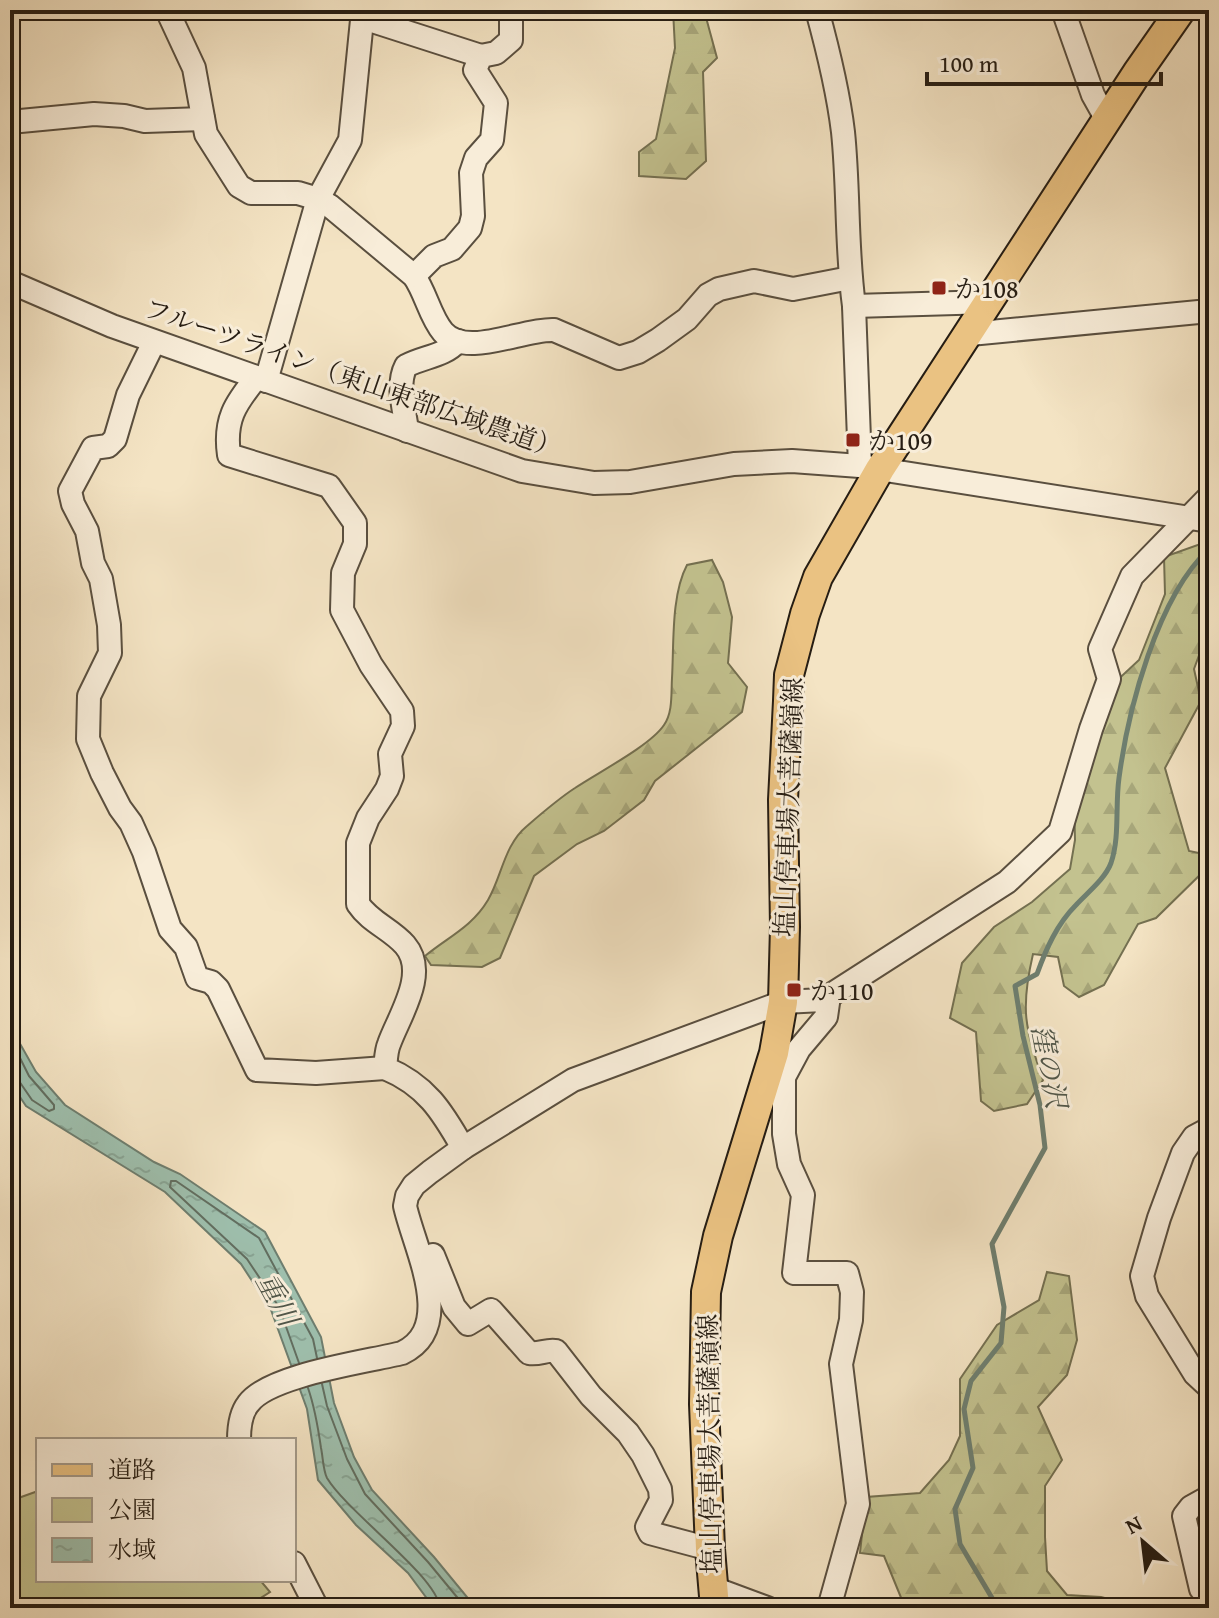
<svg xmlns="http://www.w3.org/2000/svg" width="1219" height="1618" font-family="'Gentium Book Plus','Noto Serif JP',serif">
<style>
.forest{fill:url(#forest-firs);stroke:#747051;stroke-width:2}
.park{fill:#c3c28f;stroke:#747051;stroke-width:2}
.water{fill:url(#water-ripples);stroke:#6e7e6f;stroke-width:2}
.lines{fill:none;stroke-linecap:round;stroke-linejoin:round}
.shore{stroke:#626e60;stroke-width:2}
.stream{stroke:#6e7e6f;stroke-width:5}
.minor-casing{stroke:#5a4f3f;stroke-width:26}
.major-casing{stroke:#261d13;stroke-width:32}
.minor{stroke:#f8edd9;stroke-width:22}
.major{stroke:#eac282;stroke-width:28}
.poi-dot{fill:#8f2418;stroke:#f8edd9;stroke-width:3}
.labels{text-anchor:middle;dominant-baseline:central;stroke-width:6;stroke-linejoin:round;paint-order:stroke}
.poi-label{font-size:26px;fill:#261d13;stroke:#f8edd9;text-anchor:start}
.street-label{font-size:26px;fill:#261d13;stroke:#f8edd9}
.water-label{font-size:28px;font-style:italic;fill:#505649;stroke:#f8edd9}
</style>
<defs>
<pattern id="forest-firs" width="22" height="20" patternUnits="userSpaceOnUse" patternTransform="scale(2)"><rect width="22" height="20" fill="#c3c28f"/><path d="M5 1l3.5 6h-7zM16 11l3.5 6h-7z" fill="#a7a67a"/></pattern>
<pattern id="water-ripples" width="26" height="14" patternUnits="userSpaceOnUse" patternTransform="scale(2)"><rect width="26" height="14" fill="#9ebfad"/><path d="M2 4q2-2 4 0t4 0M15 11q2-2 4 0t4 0" fill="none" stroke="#88a494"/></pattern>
</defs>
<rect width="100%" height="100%" fill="#f4e4c4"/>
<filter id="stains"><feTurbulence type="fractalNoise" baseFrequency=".0025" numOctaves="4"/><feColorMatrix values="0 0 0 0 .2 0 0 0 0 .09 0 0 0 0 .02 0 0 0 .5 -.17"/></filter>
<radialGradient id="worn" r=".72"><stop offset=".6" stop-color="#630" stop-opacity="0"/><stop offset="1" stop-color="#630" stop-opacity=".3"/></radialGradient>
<!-- forest -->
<g class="forest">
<path d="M673 10H704L717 58 703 72 706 161 686 179 639 176V152L656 139 675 48Z"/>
<path d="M1206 542 1209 543V628L1194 669 1201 701 1165 768 1189 851 1209 855V866L1156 918 1138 924 1104 985 1079 997 1064 986 1058 957 1033 954C1020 1010 1025 1027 1043 1080L1027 1104 994 1111 981 1101 976 1032 950 1018 962 963 994 927 1032 902 1070 869 1075 840 1074 799 1111 686 1139 660 1165 594 1164 557Z"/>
<path d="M712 560 723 582 732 617 728 663 747 687 742 712 655 781 644 800 604 831 577 844 534 876 500 958 482 967 431 965 425 956C448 937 472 927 488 900 502 876 504 845 527 826 542 813 558 799 575 788 597 773 650 746 664 725 673 712 671 694 672 678 674 644 671 595 687 565Z"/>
<path d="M1047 1272 1069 1276 1077 1340 1067 1375 1038 1407 1062 1460 1045 1486V1537L1047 1571 1067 1595 1101 1597 1143 1608H954L902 1600 884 1556 860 1553 866 1497 920 1493 949 1460 960 1436V1379L997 1325 1039 1300Z"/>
</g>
<!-- park -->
<path class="park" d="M38 1491V1580H260L270 1592 245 1608H14L10 1595V1501Z"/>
<!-- water -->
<path class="water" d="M10 1026 36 1072 65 1105 154 1162 180 1174 265 1232 321 1337 334 1403 354 1457 372 1490 434 1557 476 1608H434L408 1573 356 1525 318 1480 307 1409 271 1310 241 1264 165 1192 26 1106 10 1082Z"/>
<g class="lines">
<!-- shore -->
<g class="shore">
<path d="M10 1038 29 1076 54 1105V1109L49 1111 32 1100 19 1081 10 1079"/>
<path d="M299 1363 279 1307 247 1259 170 1187 171 1181H176L259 1238 313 1339 317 1358"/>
<path d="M322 1384 327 1406 347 1459 365 1494 428 1562 466 1608"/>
<path d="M308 1388C315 1408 318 1427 321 1448 323 1457 323 1470 327 1478 348 1513 437 1576 440 1608"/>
</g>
<!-- stream -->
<path class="stream" d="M998 1608 960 1544 955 1509 973 1468 964 1409 971 1381 1001 1343 1004 1307 992 1244 1045 1148 1040 1105 1023 1036 1015 986 1037 974C1046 949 1057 924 1076 905 1087 893 1105 879 1111 863 1120 837 1115 806 1119 778 1128 710 1157 597 1209 549"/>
<!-- minor casing -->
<g class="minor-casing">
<g id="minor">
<path d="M167 10 194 68 206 134 239 186 251 193H298L318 199 330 206 414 276C426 293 430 317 443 332 466 359 524 328 554 330L619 358 638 352 658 340 687 319 708 295 719 289 754 281 793 289 850 278"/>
<path d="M817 10C828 50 838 90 843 132 849 190 846 248 854 306L990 302"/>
<path d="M1063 10 1093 95 1107 120"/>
<path d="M363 18 481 56"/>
<path d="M10 122 94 114 124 116 145 121 203 119"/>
<path d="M414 276 434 256 452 249 470 228 473 216 471 173 476 158 492 140 496 103 475 70 481 56 496 53 511 40V10"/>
<path d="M10 282 112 326 522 471 594 483 630 482 734 464 792 461 860 466 1209 521"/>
<path d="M854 306 860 466"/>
<path d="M970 334 1209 311"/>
<path d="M154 342 128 395 115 439 108 446 93 448 70 491 73 504 87 531 93 563 101 579 109 625 110 653 89 696 88 739 102 773 120 808 131 823 144 852 170 929 186 947 197 978 211 982 218 989 257 1070 316 1073 385 1068"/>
<path d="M256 378C235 404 224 420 229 455L329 486 355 523V544L343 573 342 610 371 665 402 711 403 726 390 754 392 776 387 789 368 818 358 843V904C370 922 391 929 405 945 429 973 399 1016 389 1044 386 1051 386 1061 385 1068 426 1085 442 1111 463 1148"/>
<path d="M266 381 318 199 350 140 363 10"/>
<path d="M407 431C405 411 396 385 406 366 425 356 443 357 458 341"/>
<path d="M829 996 826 1017 799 1049 784 1077V1134L789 1164 803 1195 794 1273H847L852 1292 851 1320 841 1364 858 1504 829 1608"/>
<path d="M1209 1129 1194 1137 1183 1153 1159 1218 1142 1276 1147 1296 1195 1374 1209 1387"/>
<path d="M433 1255 454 1307 468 1324 491 1310 529 1353C539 1355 547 1349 556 1351L591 1396 628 1433 643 1455 660 1489 661 1500 647 1527 650 1533 710 1549"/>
<path d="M239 1440C239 1428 240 1414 248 1404 268 1375 366 1362 402 1353 457 1327 414 1248 405 1206L407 1196 414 1185 430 1172 463 1148 573 1080 783 1002 823 1000 1007 882 1060 832 1091 729 1109 679 1100 649 1132 576 1209 497"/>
<path d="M1209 1497 1191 1507 1184 1516 1201 1589 1209 1599"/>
<path d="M294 1563 317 1608"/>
<path d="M713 1588 767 1608"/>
</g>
</g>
<!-- major casing -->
<g class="major-casing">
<path id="major" d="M715 1608 710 1549 704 1404 706 1292 718 1236 774 1053 783 1002 785 927 783 800 788 701 789 675 805 614 818 577 880 469 1137 73 1181 10"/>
</g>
<!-- minor -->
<use href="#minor" class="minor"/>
<!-- major -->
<use href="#major" class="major"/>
</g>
<!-- markers -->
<g class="poi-dot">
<rect x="931" y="280" width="16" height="16" rx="4"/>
<rect x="845" y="432" width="16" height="16" rx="4"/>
<rect x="786" y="982" width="16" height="16" rx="4"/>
</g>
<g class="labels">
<!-- poi labels -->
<g class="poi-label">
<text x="955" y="288">か108</text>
<text x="869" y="440">か109</text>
<text x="810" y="990">か110</text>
</g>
<!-- street labels -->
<g class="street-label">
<text transform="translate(353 378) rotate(19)">フルーツライン（東山東部広域農道）</text>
<text transform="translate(788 807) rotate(-88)">塩山停車場大菩薩嶺線</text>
<text transform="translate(709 1444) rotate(-91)">塩山停車場大菩薩嶺線</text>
</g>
<!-- water labels -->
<g class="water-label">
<text transform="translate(1050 1066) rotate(79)">窪の沢</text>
<text transform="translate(278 1299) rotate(61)">重川</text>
</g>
</g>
<!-- margin -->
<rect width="1219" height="1618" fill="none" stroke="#f4e4c4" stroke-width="40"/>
<rect x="12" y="12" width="1195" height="1594" fill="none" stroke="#261d13" stroke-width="4"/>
<rect x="20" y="20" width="1179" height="1578" fill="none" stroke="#261d13" stroke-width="2"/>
<!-- legend -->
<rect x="36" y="1438" width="260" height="144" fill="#f8edd9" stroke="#a49a8a" stroke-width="2"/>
<rect x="52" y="1464" width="40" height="12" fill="#eac282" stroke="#a49a8a" stroke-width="2"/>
<text x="108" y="1478" font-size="24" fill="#261d13">道路</text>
<rect x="52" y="1498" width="40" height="24" fill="#c3c28f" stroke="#a49a8a" stroke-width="2"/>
<text x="108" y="1518" font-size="24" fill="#261d13">公園</text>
<rect x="52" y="1538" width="40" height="24" fill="url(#water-ripples)" stroke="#a49a8a" stroke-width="2"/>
<text x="108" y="1558" font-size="24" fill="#261d13">水域</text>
<!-- north arrow -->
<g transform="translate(1143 1542) rotate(332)" stroke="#f8edd9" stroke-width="6" paint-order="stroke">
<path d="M0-6L14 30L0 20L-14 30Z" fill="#261d13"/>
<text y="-12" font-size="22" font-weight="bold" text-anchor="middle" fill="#261d13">N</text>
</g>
<!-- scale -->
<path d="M927 72v12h234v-12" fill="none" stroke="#261d13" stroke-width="4"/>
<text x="939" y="72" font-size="24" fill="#261d13" stroke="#f8edd9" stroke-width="6" paint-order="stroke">100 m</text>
<rect width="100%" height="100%" filter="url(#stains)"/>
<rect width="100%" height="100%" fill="url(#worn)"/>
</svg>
